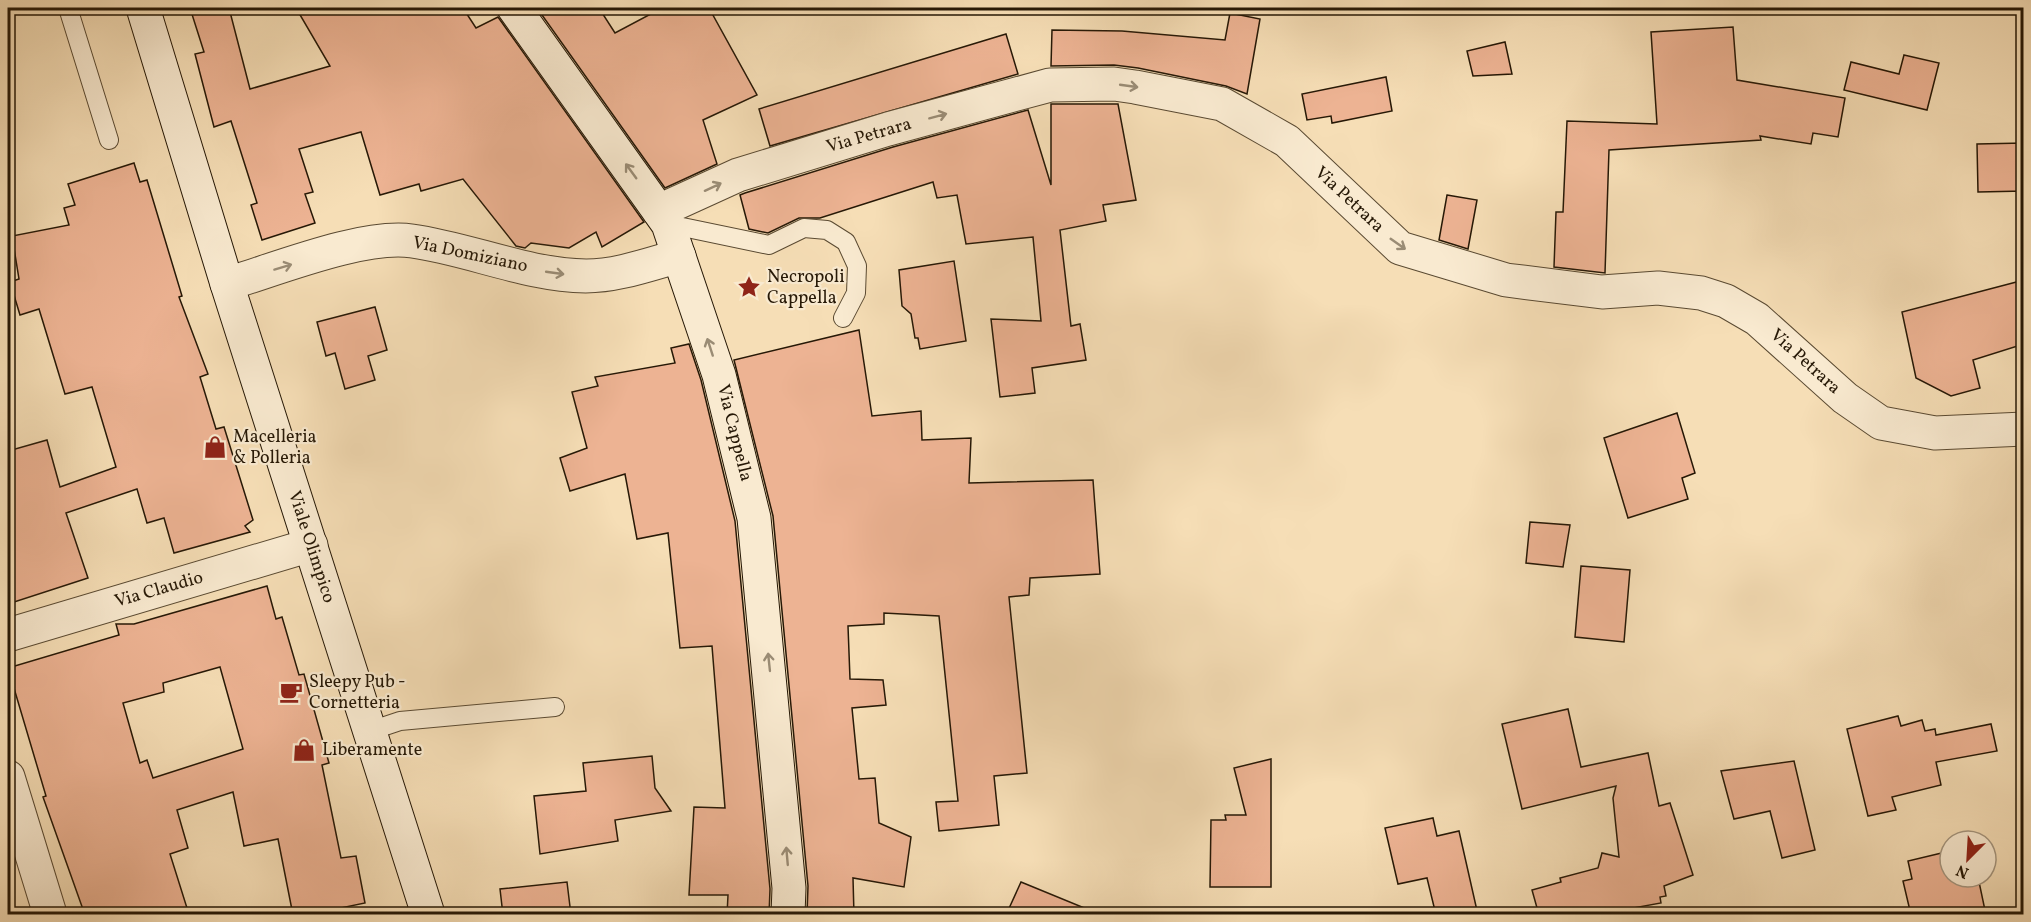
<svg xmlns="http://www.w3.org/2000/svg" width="2031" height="922" font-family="Vollkorn,serif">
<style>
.building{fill:#edb393;stroke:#261806;stroke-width:1.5;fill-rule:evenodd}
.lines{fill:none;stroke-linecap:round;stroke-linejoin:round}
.lane-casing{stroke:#5a4a32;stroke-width:20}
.street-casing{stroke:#5a4a32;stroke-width:35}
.secondary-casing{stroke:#261806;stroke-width:35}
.lane{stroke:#f9ead0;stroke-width:18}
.street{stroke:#f9ead0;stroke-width:33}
.secondary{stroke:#f9ead0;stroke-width:33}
.oneway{stroke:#9a8c75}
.labels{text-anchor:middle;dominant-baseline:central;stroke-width:4.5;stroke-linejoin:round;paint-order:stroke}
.street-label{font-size:18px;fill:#261806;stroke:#f9ead0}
.poi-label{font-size:18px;fill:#261806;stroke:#f9ead0;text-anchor:start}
</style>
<rect width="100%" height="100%" fill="#f6deb6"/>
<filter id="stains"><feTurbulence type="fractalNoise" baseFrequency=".00333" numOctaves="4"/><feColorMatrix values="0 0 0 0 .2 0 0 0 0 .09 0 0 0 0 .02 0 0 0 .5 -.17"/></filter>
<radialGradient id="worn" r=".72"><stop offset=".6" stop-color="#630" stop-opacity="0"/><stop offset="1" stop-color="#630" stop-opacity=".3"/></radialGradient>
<!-- building -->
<g class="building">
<path d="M190 8H229L250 89 330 66 296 8H463L476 28 498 17 644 222 602 247 596 232 569 248 531 243 525 248 516 246 463 179 421 191 419 184 380 195 361 132 299 149 313 192 305 194 315 223 262 240 251 205 257 203 231 121 214 127 195 54 204 52Z"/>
<path d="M537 8H599L615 33 662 8H709L757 95 703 120 717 164 665 188Z"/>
<path d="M1230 13 1260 19 1247 94 1226 86 1138 68 1114 65 1051 66 1052 30 1122 31 1225 40Z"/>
<path d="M1733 27 1737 80 1845 98 1838 137 1813 133 1811 144 1760 136 1761 140 1609 150 1605 273 1554 267 1556 212H1563L1567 121 1657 124 1651 32Z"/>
<path d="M1006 34 1018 74 770 146 759 109Z"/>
<path d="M1505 42 1512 74 1473 76 1467 51Z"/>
<path d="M1904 55 1939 63 1927 110 1844 90 1851 62 1899 74Z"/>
<path d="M1386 77 1392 111 1332 123 1331 116 1307 120 1302 94Z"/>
<path d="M1051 104H1118L1136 200 1103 205 1106 221 1060 230 1071 326 1080 324 1086 360 1032 368 1035 393 1000 397 991 319 1041 321 1033 237 966 244 957 195 937 198 933 182 820 218H799L768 233 749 229 740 195 745 193 893 147 1028 110 1051 185Z"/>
<path d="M2024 143V191L1978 192 1977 144Z"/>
<path d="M134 163 140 182 147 180 182 296 179 297 208 374 200 377 216 429 224 427 253 520 245 526 250 532 174 553 164 518 147 523 137 489 66 513 88 578 8 604V451L47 440 60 487 116 467 92 387 65 394 39 309 20 315 10 282 19 279 12 236 69 225 64 208 75 205 68 184Z"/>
<path d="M1447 195 1477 200 1468 249 1439 240Z"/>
<path d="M954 261 966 341 920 349 918 338H915L911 314 902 306 899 270Z"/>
<path d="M2024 280V344L1973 360 1980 388 1951 396 1916 378 1902 312Z"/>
<path d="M375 307 387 350 368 356 375 380 345 389 335 353 326 356 317 322Z"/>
<path d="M859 330 872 416 921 411 922 440 971 438 969 483 1093 480 1100 574 1030 578 1029 595 1009 597 1027 773 994 776 999 825 939 831 936 802 958 801 939 616 884 613V624L848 626 850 679 883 680 886 705 852 708 859 779 875 778 879 823 911 837 904 887 853 878 854 915H807L808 886 773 516 734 360Z"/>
<path d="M689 344 701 380 735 521 770 889 769 915H727L728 895H689L694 807 725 808 712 646 680 648 668 533 637 539 625 474 570 491 560 458 587 448 572 392 598 386 595 377 675 363 671 348Z"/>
<path d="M1677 413 1695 473 1682 478 1688 499 1628 518 1604 438Z"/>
<path d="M1530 522 1570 525 1563 567 1526 563Z"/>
<path d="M1581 566 1630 570 1624 642 1575 637Z"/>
<path d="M267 586 276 619 282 617 299 675 304 674 329 763 322 765 341 858 356 856 365 903 326 911V915H293L278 839 244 846 233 792 177 810 188 848 170 854 187 908 167 915H85L43 797 46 796 8 668 119 635 116 624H134ZM220 667 243 749 153 778 147 760 140 763 123 703 164 692 163 683Z"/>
<path d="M1568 709 1581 767 1648 753 1659 806 1670 803 1693 875 1664 886 1666 896 1660 897 1661 903 1633 908 1635 915H1539L1532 890 1561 882 1560 878 1598 868 1602 853 1619 857 1613 798 1616 786 1522 809 1502 724Z"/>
<path d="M1898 716 1901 726 1922 720 1925 731 1935 729 1936 735 1991 724 1997 751 1936 762 1941 785 1892 797 1896 810 1868 816 1847 729Z"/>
<path d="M652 756 655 788 671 811 615 820 618 841 540 854 534 796 586 791 583 763Z"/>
<path d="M1271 759V887H1210L1211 820H1226L1225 815H1246L1234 768Z"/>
<path d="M1794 761 1815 850 1782 858 1770 811 1734 819 1721 771Z"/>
<path d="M1433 818 1437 836 1459 831 1478 915H1436L1427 878 1398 884 1385 828Z"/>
<path d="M1950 851V877H1978L1986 915H1911L1903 881 1912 879 1908 861Z"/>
<path d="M567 882 571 915H503L500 889Z"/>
<path d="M1021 882 1099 914V915H1006Z"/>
</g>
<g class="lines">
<!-- lane casing -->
<g class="lane-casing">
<g id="lane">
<path d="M68 8 109 140"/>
<path d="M668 224 769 245 804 228 827 230 846 242 857 266 856 293 843 318"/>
<path d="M370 731 400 721 555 707"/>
</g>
</g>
<!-- street casing -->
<g class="street-casing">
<g id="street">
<path d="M659 211 738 175 888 129 1050 85 1114 84 1135 87 1222 104 1287 141 1400 248 1506 280 1602 292 1658 288 1701 293 1726 301 1757 319 1845 398 1881 423 1935 433 2024 429"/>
<path d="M227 284C277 269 363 234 412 241 470 249 526 275 586 276 617 276 650 264 679 256"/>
<path d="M8 635 311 545"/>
<path d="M8 777 50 914"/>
</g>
</g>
<!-- secondary casing -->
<g class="secondary-casing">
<g id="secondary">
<path d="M143 8 227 284 428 914"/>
<path d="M514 8 668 224 719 375 754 518 789 888 788 914"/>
</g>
</g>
<!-- lane -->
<use href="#lane" class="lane"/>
<!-- street -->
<use href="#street" class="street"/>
<!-- secondary -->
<use href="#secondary" class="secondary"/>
</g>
<!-- one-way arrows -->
<defs><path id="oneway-shaft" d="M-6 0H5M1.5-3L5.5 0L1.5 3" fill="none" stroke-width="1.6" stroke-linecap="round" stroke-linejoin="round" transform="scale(1.5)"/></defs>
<g class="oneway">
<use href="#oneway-shaft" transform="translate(1129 86) rotate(8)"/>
<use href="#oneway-shaft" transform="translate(938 116) rotate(-15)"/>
<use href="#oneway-shaft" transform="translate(631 171) rotate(-126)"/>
<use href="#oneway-shaft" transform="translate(713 187) rotate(-25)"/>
<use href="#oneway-shaft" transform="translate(1398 244) rotate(35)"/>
<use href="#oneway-shaft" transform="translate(283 267) rotate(-17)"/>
<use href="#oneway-shaft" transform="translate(555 273) rotate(8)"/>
<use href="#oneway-shaft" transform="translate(710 347) rotate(-108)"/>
<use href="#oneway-shaft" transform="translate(769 662) rotate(-96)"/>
<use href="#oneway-shaft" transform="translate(787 856) rotate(-95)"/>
</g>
<!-- icons -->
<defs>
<g id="sight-bare" transform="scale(1.8)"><path d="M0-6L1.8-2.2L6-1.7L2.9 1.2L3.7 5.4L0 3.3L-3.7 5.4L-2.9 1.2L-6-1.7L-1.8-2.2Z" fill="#8f2418" stroke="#f9ead0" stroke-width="2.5" paint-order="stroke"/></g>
<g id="shop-bare" transform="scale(1.8)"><path d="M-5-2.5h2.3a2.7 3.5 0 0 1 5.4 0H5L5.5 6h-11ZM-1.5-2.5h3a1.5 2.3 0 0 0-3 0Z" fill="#8f2418" stroke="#f9ead0" stroke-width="2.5" paint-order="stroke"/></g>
<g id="cafe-bare" transform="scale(1.8)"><path d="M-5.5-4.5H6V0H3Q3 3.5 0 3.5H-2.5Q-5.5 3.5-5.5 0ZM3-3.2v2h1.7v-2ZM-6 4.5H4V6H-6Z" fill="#8f2418" stroke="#f9ead0" stroke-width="2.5" paint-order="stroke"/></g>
</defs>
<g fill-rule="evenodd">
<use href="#sight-bare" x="749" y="287"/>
<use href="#shop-bare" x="215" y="447"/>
<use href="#cafe-bare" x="291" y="692"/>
<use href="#shop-bare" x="304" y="750"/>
</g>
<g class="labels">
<!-- street labels -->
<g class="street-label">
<text transform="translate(869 136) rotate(-16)">Via Petrara</text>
<text transform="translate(1349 200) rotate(43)">Via Petrara</text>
<text transform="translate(470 255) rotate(12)">Via Domiziano</text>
<text transform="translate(1805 362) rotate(42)">Via Petrara</text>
<text transform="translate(734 433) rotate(76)">Via Cappella</text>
<text transform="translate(311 547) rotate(72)">Viale Olimpico</text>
<text transform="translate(159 590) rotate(-16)">Via Claudio</text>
</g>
<!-- poi labels -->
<g class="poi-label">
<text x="767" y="277">Necropoli<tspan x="767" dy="21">Cappella</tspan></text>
<text x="233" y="437">Macelleria<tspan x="233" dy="21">&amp; Polleria</tspan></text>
<text x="309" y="682">Sleepy Pub -<tspan x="309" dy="21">Cornetteria</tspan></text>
<text x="322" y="750">Liberamente</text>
</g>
</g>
<!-- margin -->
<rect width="2031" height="922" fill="none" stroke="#f6deb6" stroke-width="30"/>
<rect x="9" y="9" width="2013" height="904" fill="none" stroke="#261806" stroke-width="3"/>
<rect x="15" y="15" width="2001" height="892" fill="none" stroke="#261806" stroke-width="1.5"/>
<!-- north arrow -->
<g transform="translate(1968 859) rotate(204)"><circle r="28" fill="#f9ead0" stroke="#a5967f" stroke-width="1.5"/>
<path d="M0-4.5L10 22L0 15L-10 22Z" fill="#8f2418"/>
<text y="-9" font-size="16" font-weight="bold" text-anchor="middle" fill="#261806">N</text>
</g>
<rect width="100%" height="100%" filter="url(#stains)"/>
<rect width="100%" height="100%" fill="url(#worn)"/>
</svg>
